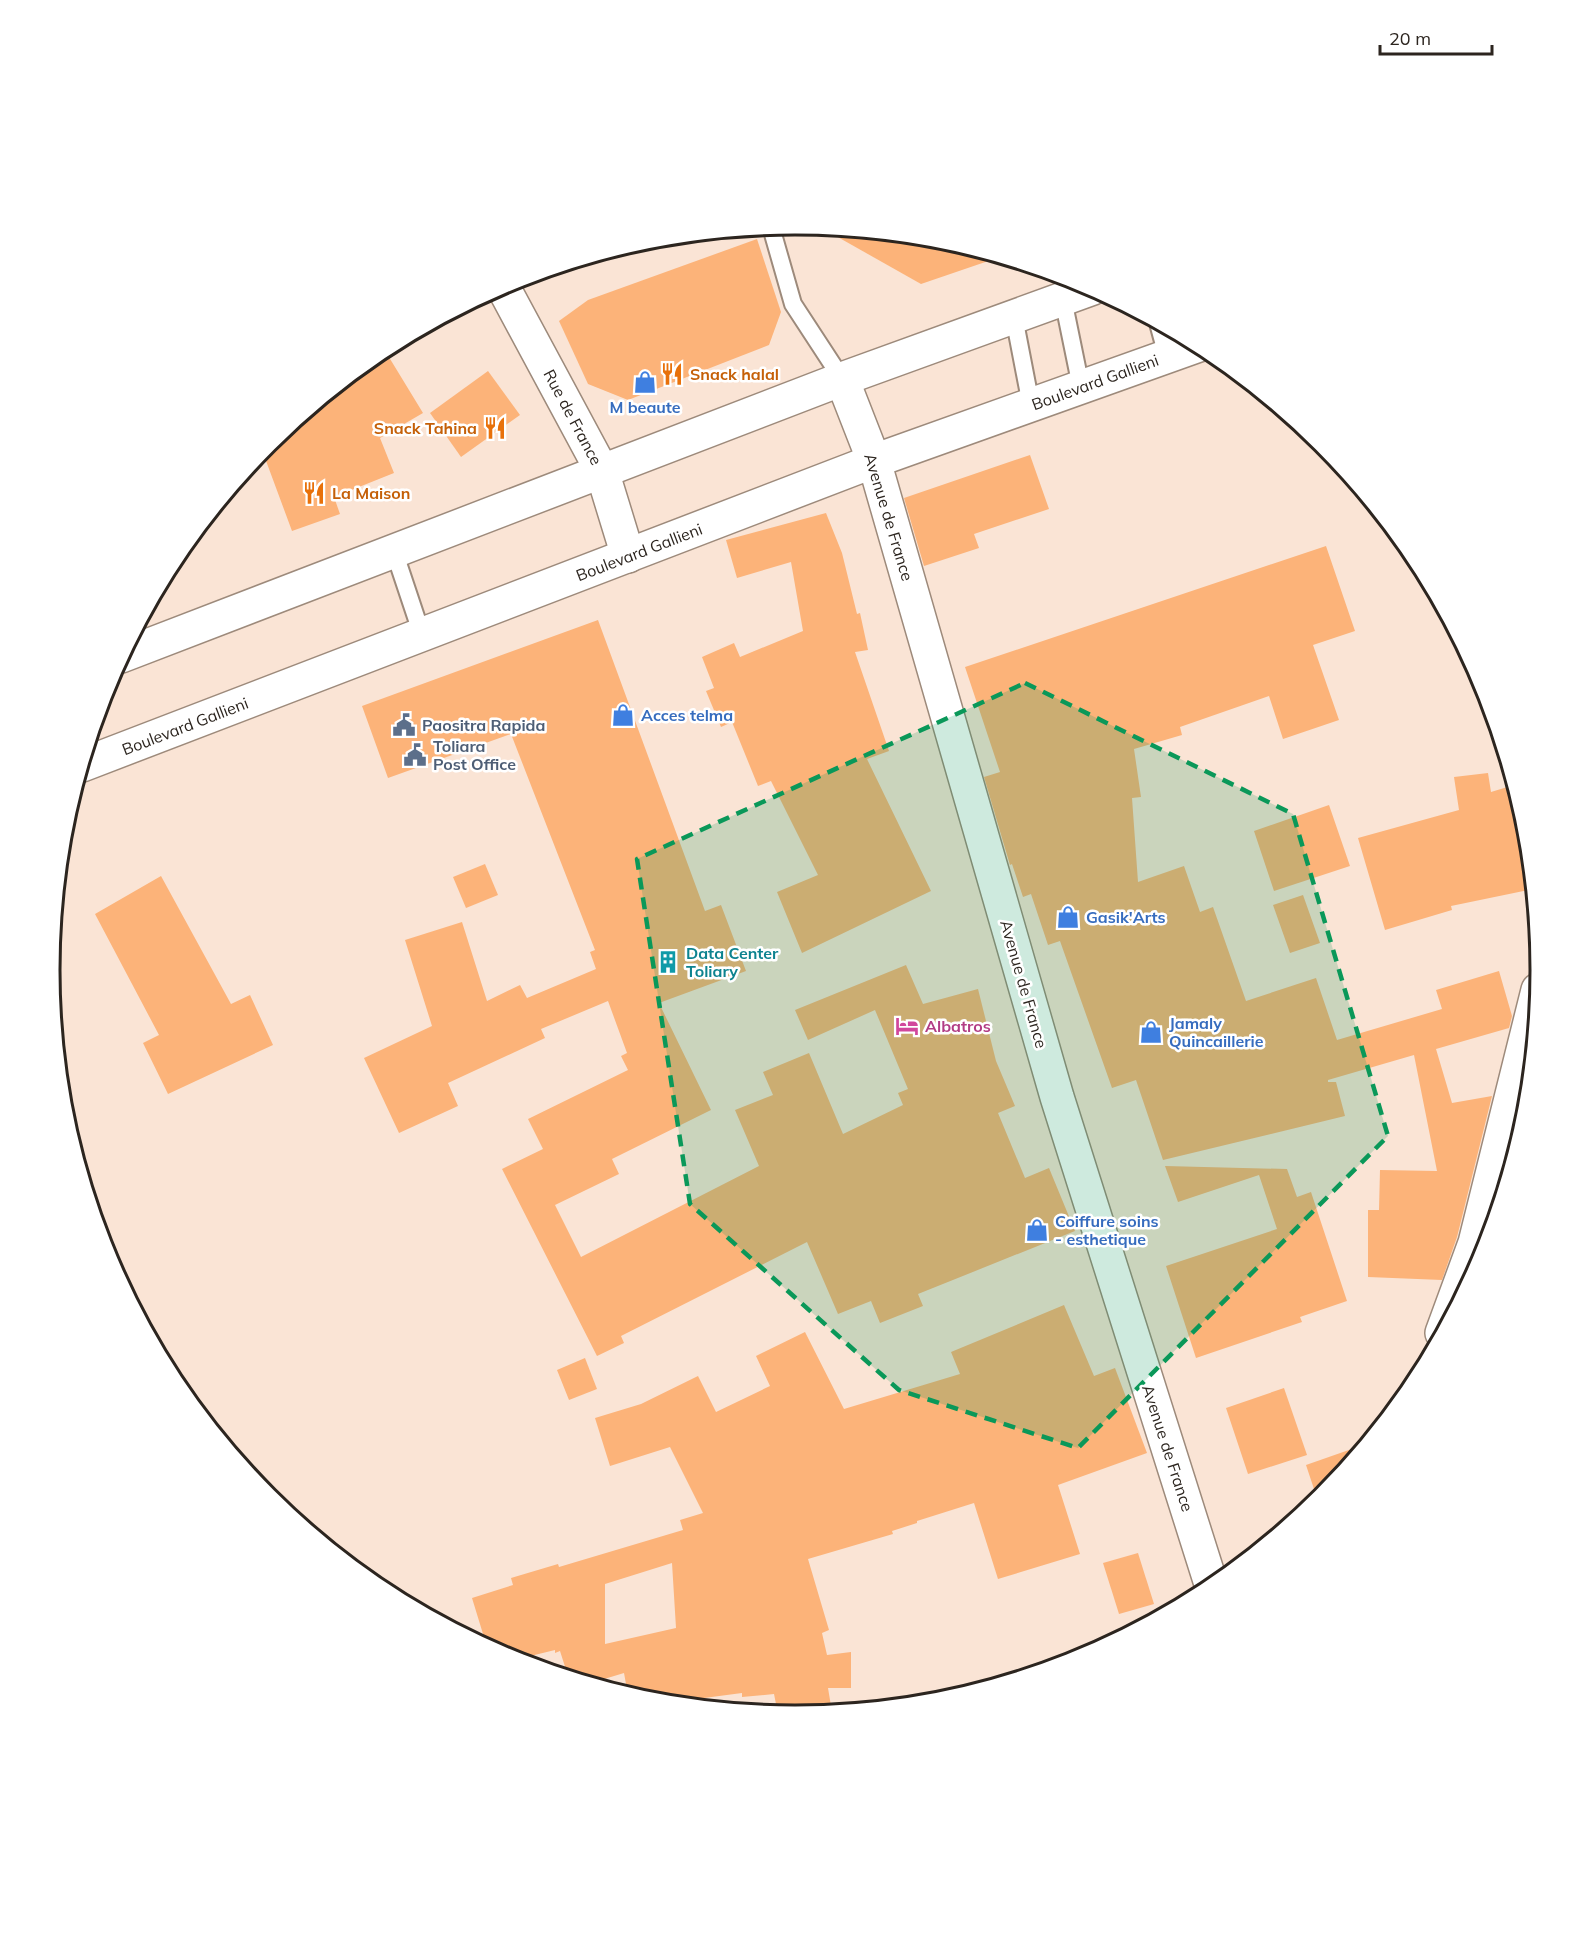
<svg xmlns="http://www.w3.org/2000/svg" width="1590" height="1940" font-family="Mulish,sans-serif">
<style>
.building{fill:#fcb379;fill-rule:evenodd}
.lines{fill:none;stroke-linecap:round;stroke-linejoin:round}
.lane-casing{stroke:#9d8a7b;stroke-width:20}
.street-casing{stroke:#9d8a7b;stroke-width:36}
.secondary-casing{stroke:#9d8a7b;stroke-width:36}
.primary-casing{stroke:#9d8a7b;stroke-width:36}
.lane{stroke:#fff;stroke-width:16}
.street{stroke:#fff;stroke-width:33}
.secondary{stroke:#fff;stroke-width:33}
.primary{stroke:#fff;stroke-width:33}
.marked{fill:#0a9859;fill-opacity:0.2;stroke:#0a9859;stroke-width:4.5;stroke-dasharray:12 8;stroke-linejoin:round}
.labels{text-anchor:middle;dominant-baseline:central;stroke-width:5;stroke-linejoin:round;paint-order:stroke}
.food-label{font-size:16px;font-weight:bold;fill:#c56008;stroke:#fff;text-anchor:start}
.street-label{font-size:16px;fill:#2c251f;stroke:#fff}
.shop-label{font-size:16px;font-weight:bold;fill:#366cbe;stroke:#fff;text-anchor:start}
.service-label{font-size:16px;font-weight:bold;fill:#4e5e75;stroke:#fff;text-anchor:start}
.culture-label{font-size:16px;font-weight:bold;fill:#0d838f;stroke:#fff;text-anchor:start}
.hotel-label{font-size:16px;font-weight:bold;fill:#b23c85;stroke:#fff;text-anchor:start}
.rim{fill:none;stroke:#2c251f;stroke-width:3}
</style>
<rect width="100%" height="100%" fill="#fae4d5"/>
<!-- building -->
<g class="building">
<path d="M820 227 941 239 1000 257 921 284Z"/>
<path d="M757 239 781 312 769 345 628 400 588 384 559 321 588 300Z"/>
<path d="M384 349 423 413 380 438 394 473 334 497 340 514 292 531 262 450 268 443Z"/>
<path d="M488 371 520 415 461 457 430 413Z"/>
<path d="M1030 455 1049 509 974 534 979 548 924 566 904 498Z"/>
<path d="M826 513 842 553 857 614 860 613 868 650 855 652 889 751 867 759 931 891 802 953 777 892 818 875 771 781 758 786 732 722 721 727 706 691 714 688 702 657 734 643 740 657 803 631 791 562 737 578 726 540Z"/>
<path d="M1326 546 1355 631 1313 645 1339 720 1283 739 1269 696 1180 727 1182 735 1134 749 1141 797 1132 798 1138 882 1184 866 1200 912 1213 907 1246 1001 1316 978 1337 1040 1442 1009 1436 990 1499 971 1512 1016 1509 1028 1436 1049 1452 1103 1492 1096 1457 1237 1442 1280 1368 1277V1210H1379L1380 1170 1437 1171 1414 1055 1328 1080V1082H1336L1345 1116 1163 1160 1136 1080 1112 1088 1060 941 1048 945 1031 894 1023 897 1012 864 1010 865 984 777 1000 772 965 667Z"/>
<path d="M598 620 705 911 721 905 746 971 659 1003 711 1110 612 1159 619 1174 555 1205 581 1257 759 1166 735 1110 773 1095 763 1072 809 1053 843 1134 903 1105 898 1093 908 1089 875 1010 808 1040 795 1010 906 965 923 1004 978 989 996 1061 1015 1106 998 1113 1025 1178 1049 1168 1075 1231 918 1294 923 1306 880 1323 871 1301 838 1314 807 1242 621 1336 624 1343 597 1356 502 1169 543 1149 528 1119 628 1070 621 1056 627 1053 608 1001 541 1029 545 1038 448 1083 458 1106 399 1133 364 1058 432 1026 405 940 462 922 487 1001 520 985 527 998 596 969 590 952 595 950 511 734 388 778 362 706Z"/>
<path d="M1488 773 1491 792 1514 785 1526 825 1533 889 1451 906 1452 910 1385 930 1358 838 1459 810 1454 777Z"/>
<path d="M1329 805 1350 866 1274 891 1254 831Z"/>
<path d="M485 864 498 895 466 908 453 877Z"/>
<path d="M161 876 231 1004 250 995 273 1045 168 1094 143 1043 159 1035 95 914Z"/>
<path d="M1303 895 1320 943 1290 953 1273 905Z"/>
<path d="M1165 1166 1287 1169 1297 1197 1311 1192 1347 1301 1300 1317 1302 1322 1196 1358 1166 1266 1277 1229 1259 1175 1178 1202Z"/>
<path d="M1064 1305 1094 1376 1115 1368 1147 1453 1058 1485 1080 1554 998 1579 974 1503 917 1521V1523L892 1531 893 1534 808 1559 829 1630 822 1633 827 1655 851 1652V1688H828L832 1712 795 1715 778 1714 774 1694 742 1697V1693L666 1703 649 1701 628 1695 624 1673 591 1683 568 1676 560 1651 555 1653V1650L514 1660 487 1647 472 1598 513 1585 511 1578 558 1564 559 1567 683 1530 680 1520 703 1513 670 1447 610 1466 595 1418 641 1404 698 1376 716 1412 770 1386 756 1356 805 1332 844 1409 960 1374 951 1352ZM672 1563 676 1628 605 1644V1584Z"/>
<path d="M585 1358 597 1389 569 1400 557 1370Z"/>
<path d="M1284 1388 1307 1455 1248 1474 1226 1408Z"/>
<path d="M1366 1444 1322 1497 1318 1501 1306 1465Z"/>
<path d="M1138 1553 1154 1604 1119 1614 1103 1563Z"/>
</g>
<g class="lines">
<!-- lane casing -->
<g class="lane-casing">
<g id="lane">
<path d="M771 227 793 304 842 379"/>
<path d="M1063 299 1081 387"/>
<path d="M1014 317 1031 405"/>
<path d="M1158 323 1167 356"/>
<path d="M394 551 422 635"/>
</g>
</g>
<!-- street casing -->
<g class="street-casing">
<g id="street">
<path d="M502 285 602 471 628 556"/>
<path d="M1442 1333 1475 1243 1538 990"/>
</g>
</g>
<!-- secondary casing -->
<g class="secondary-casing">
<path id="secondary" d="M842 379 874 461 1057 1097 1212 1587"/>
</g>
<!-- primary casing -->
<g class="primary-casing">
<g id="primary">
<path d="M121 656 842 379 1093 288"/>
<path d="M82 765 874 461 1199 345"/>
</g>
</g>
<!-- lane -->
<use href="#lane" class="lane"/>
<!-- street -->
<use href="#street" class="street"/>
<!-- secondary -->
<use href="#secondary" class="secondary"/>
<!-- primary -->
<use href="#primary" class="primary"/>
</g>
<!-- marked area -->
<path class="marked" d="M1025 683 1293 814 1388 1136 1078 1448 899 1390 690 1204 637 859Z"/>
<!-- icons -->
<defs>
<g id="restaurant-bare" transform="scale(1.8)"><path d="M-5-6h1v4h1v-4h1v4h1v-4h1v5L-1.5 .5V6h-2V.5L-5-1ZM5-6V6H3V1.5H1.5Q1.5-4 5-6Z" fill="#e8710a" stroke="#fff" stroke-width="2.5" paint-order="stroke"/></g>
<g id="shop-bare" transform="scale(1.8)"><path d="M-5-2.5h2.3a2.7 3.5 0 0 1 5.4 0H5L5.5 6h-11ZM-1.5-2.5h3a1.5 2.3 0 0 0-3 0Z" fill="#3f7fe0" stroke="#fff" stroke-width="2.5" paint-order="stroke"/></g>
<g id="civic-bare" transform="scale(1.8)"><path d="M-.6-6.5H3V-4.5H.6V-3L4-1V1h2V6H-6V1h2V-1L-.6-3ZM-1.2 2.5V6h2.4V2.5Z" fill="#5c6f8a" stroke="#fff" stroke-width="2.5" paint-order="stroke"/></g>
<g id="building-bare" transform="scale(1.8)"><path d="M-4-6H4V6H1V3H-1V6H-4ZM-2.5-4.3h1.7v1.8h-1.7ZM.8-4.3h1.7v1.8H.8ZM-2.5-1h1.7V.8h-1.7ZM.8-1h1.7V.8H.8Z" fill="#0f9aa8" stroke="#fff" stroke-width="2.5" paint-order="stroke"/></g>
<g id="hotel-bare" transform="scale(1.8)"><path d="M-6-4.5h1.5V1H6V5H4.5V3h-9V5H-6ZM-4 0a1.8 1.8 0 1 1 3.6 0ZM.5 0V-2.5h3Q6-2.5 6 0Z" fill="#d1479c" stroke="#fff" stroke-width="2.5" paint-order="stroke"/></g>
</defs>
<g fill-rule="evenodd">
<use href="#restaurant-bare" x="672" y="374"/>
<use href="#shop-bare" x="645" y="382"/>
<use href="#restaurant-bare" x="495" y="428"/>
<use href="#restaurant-bare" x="314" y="493"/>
<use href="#shop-bare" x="623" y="715"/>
<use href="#civic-bare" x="404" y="725"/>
<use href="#civic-bare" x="415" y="755"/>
<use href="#shop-bare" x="1068" y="917"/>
<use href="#building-bare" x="668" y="962"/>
<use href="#hotel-bare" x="907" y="1026"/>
<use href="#shop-bare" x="1151" y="1032"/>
<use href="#shop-bare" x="1037" y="1230"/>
</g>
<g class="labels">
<!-- food labels -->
<g class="food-label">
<text x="690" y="374">Snack halal</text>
<text x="477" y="428" text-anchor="end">Snack Tahina</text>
<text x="332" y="493">La Maison</text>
</g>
<!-- street labels -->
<g class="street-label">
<text transform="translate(1095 382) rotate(-20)">Boulevard Gallieni</text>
<text transform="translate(573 417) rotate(62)">Rue de France</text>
<text transform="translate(889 517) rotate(73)">Avenue de France</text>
<text transform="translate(639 552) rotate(-21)">Boulevard Gallieni</text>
<text transform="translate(185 726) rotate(-21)">Boulevard Gallieni</text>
<text transform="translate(1024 984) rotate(74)">Avenue de France</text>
<text transform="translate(1168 1448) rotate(72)">Avenue de France</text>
</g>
<!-- shop labels -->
<g class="shop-label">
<text x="645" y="407" text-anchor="middle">M beaute</text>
<text x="641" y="715">Acces telma</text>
<text x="1086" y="917">Gasik'Arts</text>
<text x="1169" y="1023">Jamaly<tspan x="1169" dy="18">Quincaillerie</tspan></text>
<text x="1055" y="1221">Coiffure soins<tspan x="1055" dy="18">- esthetique</tspan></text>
</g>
<!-- service labels -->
<g class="service-label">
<text x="422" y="725">Paositra Rapida</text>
<text x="433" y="746">Toliara<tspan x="433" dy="18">Post Office</tspan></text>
</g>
<!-- culture labels -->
<g class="culture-label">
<text x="686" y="953">Data Center<tspan x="686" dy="18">Toliary</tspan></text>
</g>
<!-- hotel labels -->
<g class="hotel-label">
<text x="925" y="1026">Albatros</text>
</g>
</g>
<!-- crop -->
<path d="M0 0H1590V1940H0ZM60 970a735 735 0 1 1 1470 0a735 735 0 1 1-1470 0Z" fill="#fff" fill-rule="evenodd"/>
<path class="rim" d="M60 970a735 735 0 1 1 1470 0a735 735 0 1 1-1470 0Z"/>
<!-- scale -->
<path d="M1380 45v9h112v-9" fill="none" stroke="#2c251f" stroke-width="3"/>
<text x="1389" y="45" font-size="18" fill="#2c251f" stroke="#ffffff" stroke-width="4.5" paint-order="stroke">20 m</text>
</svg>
